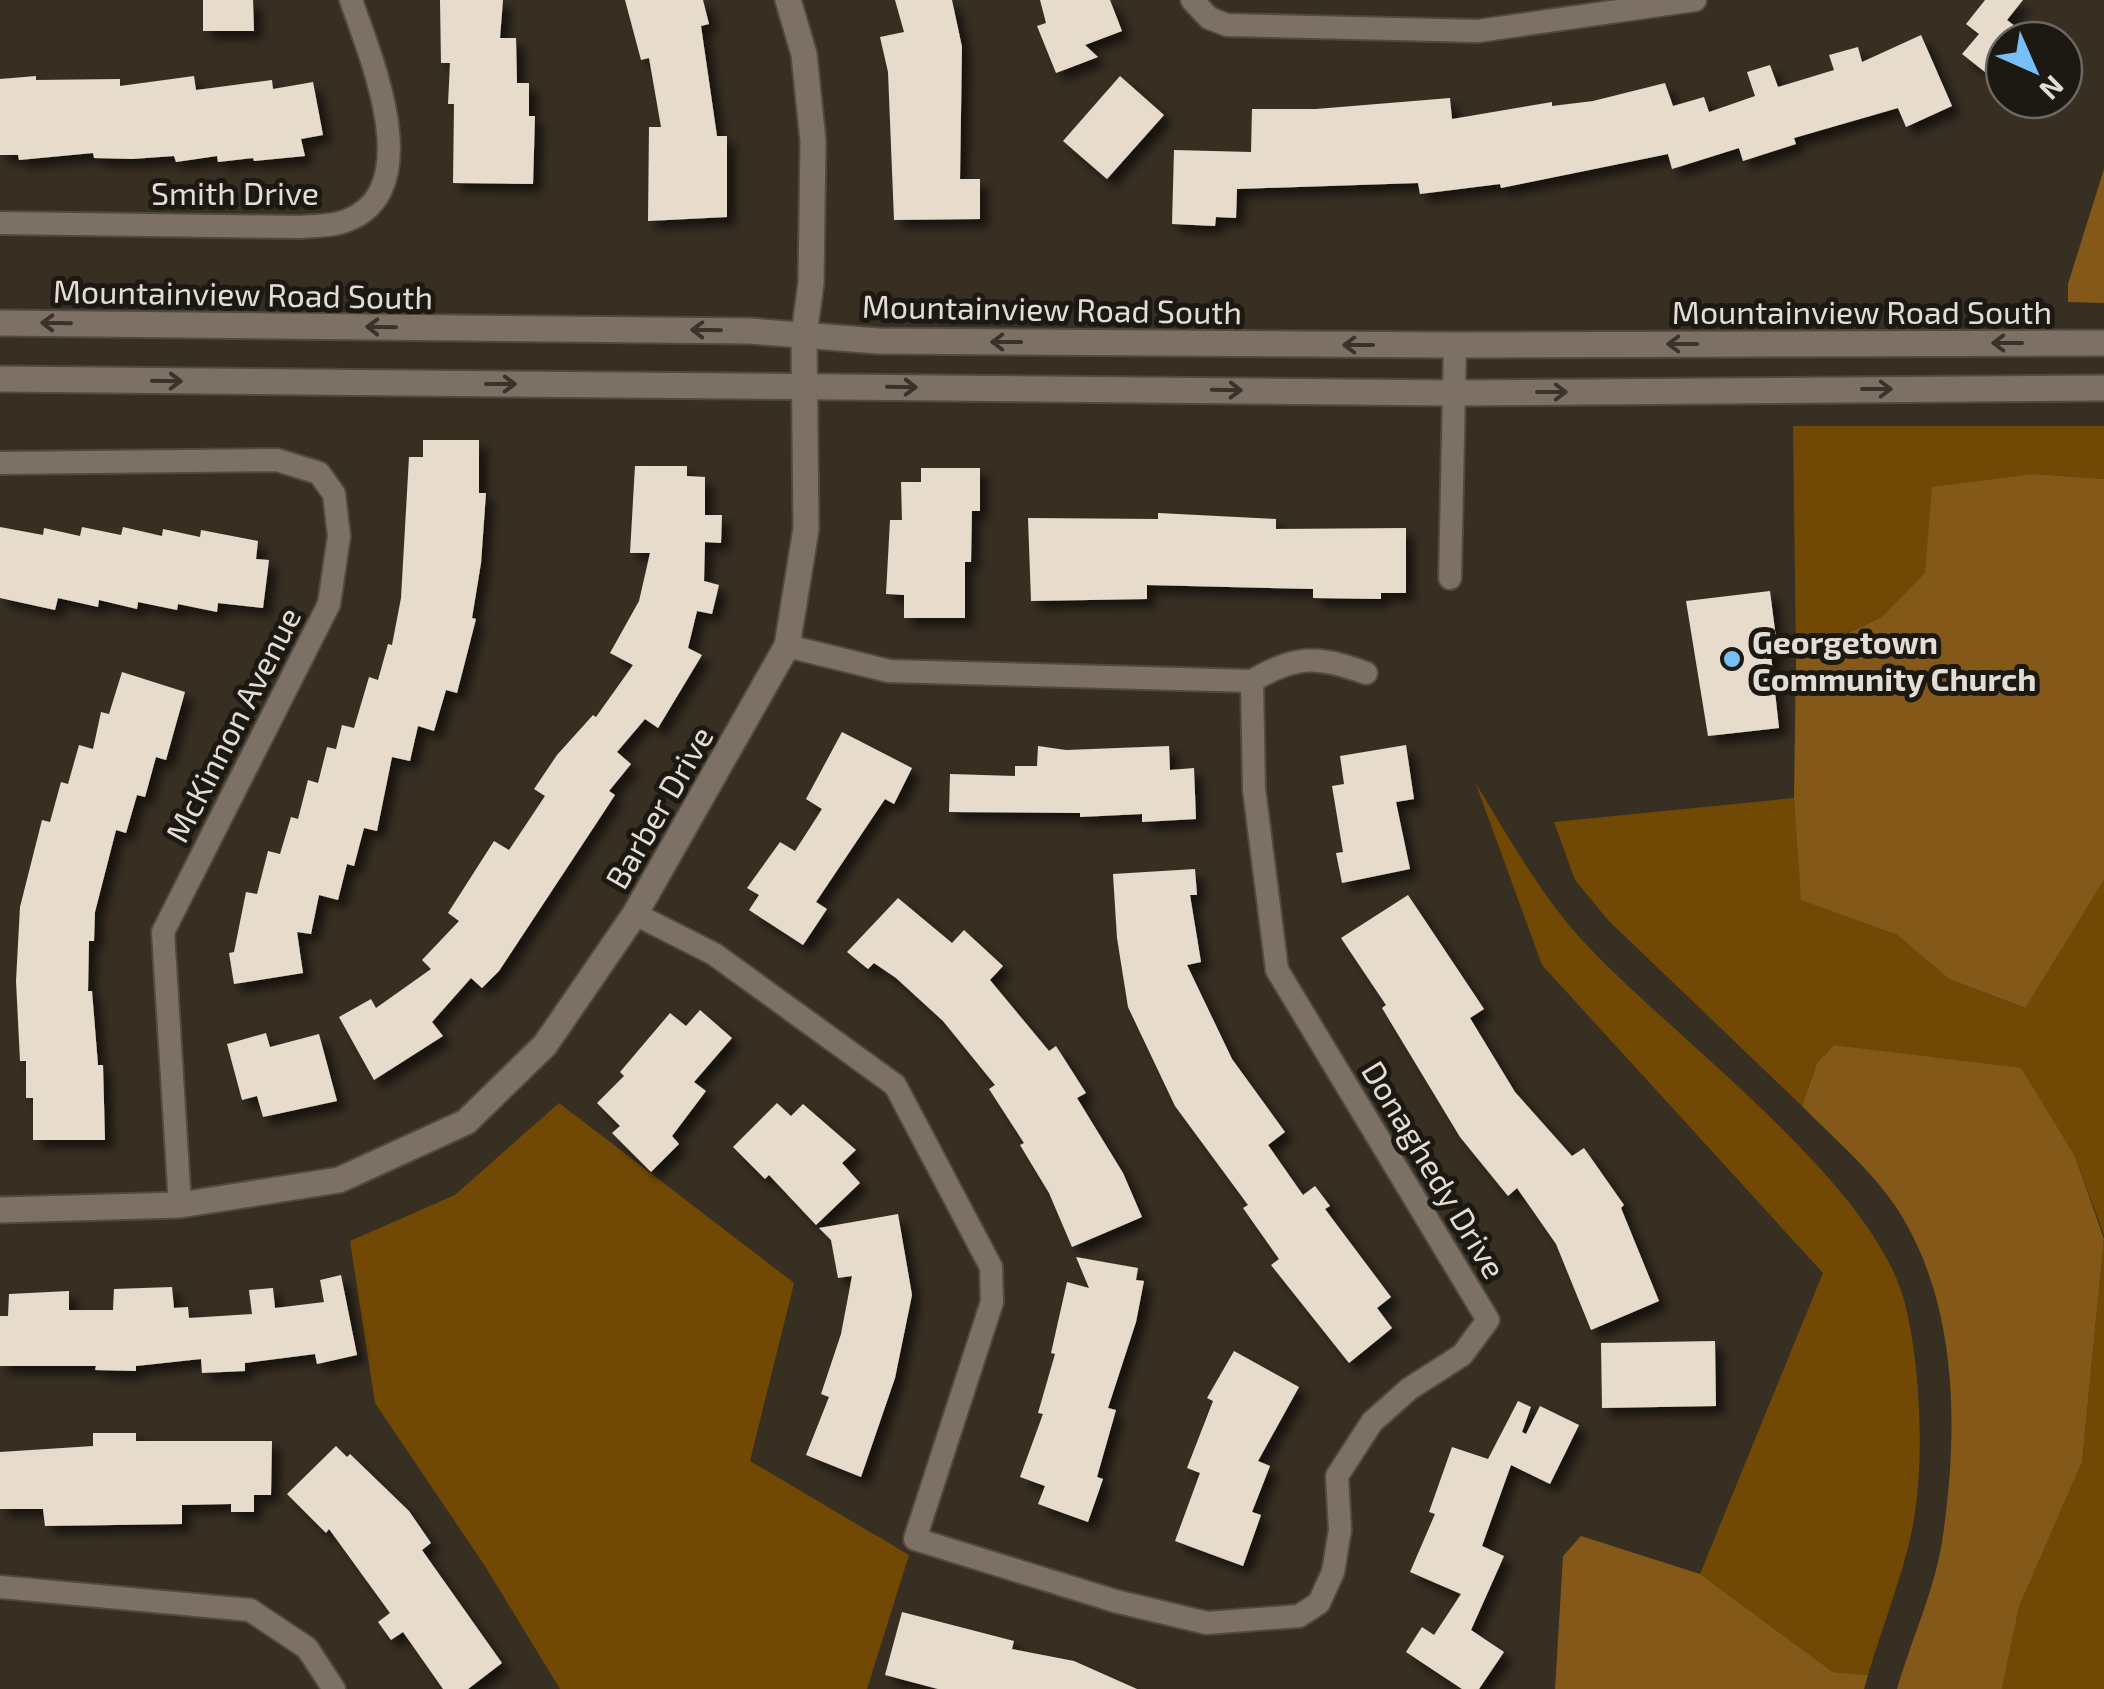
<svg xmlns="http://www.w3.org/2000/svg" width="2104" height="1689" font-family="'Exo 2',sans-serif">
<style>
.green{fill:#724904}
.forest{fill:#835818}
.building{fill:#e7dbcc;filter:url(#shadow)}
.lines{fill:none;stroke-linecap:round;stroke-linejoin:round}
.street-casing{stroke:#524a41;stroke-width:26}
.secondary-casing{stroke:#524a41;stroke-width:29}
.street{stroke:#7c7164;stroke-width:22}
.secondary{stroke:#7c7164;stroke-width:25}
.oneway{stroke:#39332b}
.poi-dot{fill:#77c0f7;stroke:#1c1812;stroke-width:4}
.labels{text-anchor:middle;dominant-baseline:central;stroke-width:10;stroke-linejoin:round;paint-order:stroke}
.street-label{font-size:32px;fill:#e3ddd6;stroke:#1c1812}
.poi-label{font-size:32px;font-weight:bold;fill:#e3ddd6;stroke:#1c1812;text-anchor:start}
</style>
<defs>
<filter id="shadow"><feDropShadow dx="8" dy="8" stdDeviation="5" flood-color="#0009"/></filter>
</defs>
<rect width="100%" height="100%" fill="#382f23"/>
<!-- green -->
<g class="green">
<path d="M1793 426H2104V479L2034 474 1882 617 1796 656Z"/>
<path d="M1476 784C1508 836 1540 894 1582 940 1669 1035 1875 1182 1905 1304 1921 1368 1925 1466 1912 1530 1902 1578 1882 1627 1868 1675L1833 1672 1700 1574 1823 1273 1542 965Z"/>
<path d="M1794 798 1802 900 1897 935 1949 979 2024 1008 2104 880V1235L2075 1156 2021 1069 1834 1045 1817 1063 1802 1106 1608 920 1575 880 1554 822Z"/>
<path d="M559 1103 794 1283 750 1461 909 1555 867 1689H560L485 1566 375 1403 350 1241 455 1195Z"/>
<path d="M2104 1239V1689H2002L2019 1607 2082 1462Z"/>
</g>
<!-- forest -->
<g class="forest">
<path d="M2104 169V303L2068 302V284Z"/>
<path d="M2034 474 2104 479V880L2025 1008 1949 979 1897 935 1801 900 1794 798 1796 657 1882 617 1925 573 1932 487Z"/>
<path d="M1834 1045 2021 1068 2075 1156 2104 1239 2082 1462 2019 1607 2002 1689H1897C1911 1641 1934 1591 1942 1542 1958 1437 1959 1314 1904 1220 1880 1177 1836 1141 1802 1106L1817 1063Z"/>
<path d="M1581 1536 1700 1574 1833 1672 1868 1675 1864 1689H1555L1563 1556Z"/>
</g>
<!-- building -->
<g class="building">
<path d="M203 0H253L254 31H203Z"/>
<path d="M440 0H503L500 38H516L517 83H529V116H535L533 184 453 183 454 104H448L450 63H441Z"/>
<path d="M625 0H703L709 24 701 26 717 136H727V217L648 221 649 127H661L649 58 641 60Z"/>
<path d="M895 0H952L962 47 960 179H980V219L894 220 888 72 880 37 904 32Z"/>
<path d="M1040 0H1110L1122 31 1085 45 1098 57 1056 73 1037 26 1046 23Z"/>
<path d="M1985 0H2023L2007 20 2033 40H2004V87L1962 54 1979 34 1966 24Z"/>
<path d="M1921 35 1952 106 1906 127 1898 108 1794 138 1796 144 1743 161 1739 148 1672 169 1668 154 1501 188 1500 184 1420 194 1418 183 1237 189 1236 218 1216 217 1215 226 1172 224 1174 150 1251 152 1252 109H1316L1450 98 1452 119 1552 102V106L1593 101 1665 83 1673 106 1704 97 1709 112 1755 96 1747 72 1770 65 1778 87 1834 70 1829 55 1858 47 1862 62Z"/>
<path d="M36 76V80L120 79V86L194 76 196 90 272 80 273 89 313 82 323 135 301 139 305 156 254 161 253 158 218 162 217 156 176 162 174 156 132 159 94 158 93 153 19 160 18 155H0V79Z"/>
<path d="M1120 76 1164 115 1107 179 1063 141Z"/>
<path d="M423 440H479V493H486L481 563 472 618 476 619 457 693 446 690 434 731 418 726 410 761 392 757 377 831 364 828 354 866 347 864 338 900 319 895 311 934 297 932 303 973 234 984 229 953 234 952 246 892 257 894 268 851 280 854 291 817 298 819 308 780 318 783 327 747 336 749 342 725 354 728 369 677 378 680 388 644 392 645 401 598 409 457H423Z"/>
<path d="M635 466H687V476L705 477V515H722L721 543 705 542 704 581 719 585 712 614 697 611 688 648 702 655 658 728 645 719 617 752 631 764 609 791 615 795 499 971 482 988 471 978 432 1022 443 1036 374 1080 339 1017 371 999 376 1008 431 969 422 960 459 921 448 913 494 841 509 850 545 796 534 789 557 755 593 715 596 717 633 665 610 653 639 601 650 553H630Z"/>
<path d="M921 468H980V511H972L971 562H965V618H904V595L886 594 890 520H902L901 482H921Z"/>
<path d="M1158 513 1276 519V529L1406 528V593H1381V599L1313 598V589L1147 585V599L1031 601 1028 518 1158 519Z"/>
<path d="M0 527 43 535 44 528 80 536 82 527 121 535 123 527 162 536 163 529 200 537 201 530 258 541 256 559 269 560 263 608 218 603 217 612 178 604 177 610 138 602 137 609 99 600 98 607 58 598 55 610 0 598Z"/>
<path d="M1770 591 1778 654 1771 655 1779 728 1708 736 1686 601Z"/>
<path d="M122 672 185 692 166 760 156 757 145 797 137 795 126 833 116 830 95 912 94 941H89L88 991H92L98 1065H103L105 1140H33V1098H26V1061H20L16 981 20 907 42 820 50 822 61 782 68 784 79 745 93 749 101 712 109 714Z"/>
<path d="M842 732 912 768 894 804 885 799 816 902 827 909 803 945 749 910 759 895 747 888 780 842 795 851 822 809 806 799Z"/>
<path d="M1406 745 1414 799 1396 802 1410 869 1342 883 1336 853 1343 852 1332 786 1344 784 1340 756Z"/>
<path d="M1038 746 1066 750 1169 746 1170 770 1194 768 1196 819 1142 822V814L1080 817V813L949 812 950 774 1015 776V766H1037Z"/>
<path d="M1195 869 1197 895H1190L1201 962 1187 965 1232 1059 1285 1132 1268 1145 1303 1195 1315 1186 1330 1206 1325 1209 1391 1297 1377 1308 1392 1328 1349 1363 1271 1265 1279 1259 1243 1208 1248 1205 1175 1106 1128 1007 1117 938 1113 874Z"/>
<path d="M1408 895 1484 1009 1470 1018 1515 1092 1572 1156 1584 1148 1624 1205 1621 1208 1659 1301 1591 1330 1556 1244 1517 1188 1508 1196 1460 1137 1382 1008 1386 1005 1341 938Z"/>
<path d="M898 898 952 943 964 930 1003 966 990 980 1049 1051 1056 1046 1086 1093 1077 1098 1123 1173 1142 1217 1072 1247 1049 1193 1020 1145 1024 1143 989 1089 995 1085 943 1021 896 978 874 963 868 969 847 952Z"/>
<path d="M700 1010 732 1038 694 1082 706 1091 672 1136 679 1144 651 1172 612 1133 620 1126 597 1103 624 1076 620 1072 670 1013 686 1026Z"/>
<path d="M266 1033 270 1047 319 1034 337 1101 263 1117 257 1096 242 1100 227 1044Z"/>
<path d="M777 1103 791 1116 803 1104 856 1150 842 1163 860 1183 816 1225 769 1175 765 1179 733 1147Z"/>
<path d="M898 1214 912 1295 895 1378 861 1477 806 1455 829 1397 821 1394 841 1334 852 1276 838 1278 831 1240 819 1228Z"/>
<path d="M1076 1257 1138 1268 1136 1280 1144 1281 1136 1322 1108 1408 1116 1410 1097 1477 1103 1479 1088 1522 1038 1504 1045 1486 1020 1477 1043 1414 1038 1413 1055 1354 1051 1353 1067 1282 1089 1288Z"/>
<path d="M341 1275 357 1355 317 1364 315 1354 245 1363V1371L202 1373 201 1359 136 1366V1371L95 1370 96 1366H0V1316H8L9 1294 69 1291V1310H113L114 1289 172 1287 174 1308 188 1307 189 1318 252 1314 249 1290 273 1288 275 1308 324 1302 320 1280Z"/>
<path d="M1715 1341 1716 1406 1602 1408 1601 1343Z"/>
<path d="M1234 1351 1299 1387 1258 1461 1270 1466 1252 1512 1261 1515 1243 1566 1175 1541 1200 1473 1187 1468 1213 1401 1207 1398Z"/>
<path d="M1518 1401 1531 1407 1522 1432 1526 1434 1540 1406 1579 1425 1550 1484 1511 1465 1482 1546 1504 1556 1471 1630 1504 1652 1479 1689H1462L1406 1652 1422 1627 1434 1635 1461 1594 1410 1572 1435 1514 1429 1512 1452 1447 1488 1459Z"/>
<path d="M93 1433H136V1441H272L271 1495H254V1512H231V1504L182 1505V1524L45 1526 43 1509H0V1452L93 1446Z"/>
<path d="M336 1446 347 1457 350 1454 409 1511 431 1543 422 1550 502 1663 468 1689H443L403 1632 391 1640 378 1622 390 1613 329 1529 326 1533 287 1494Z"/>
<path d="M902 1612 1014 1641 1012 1649 1074 1661 1137 1689H938L885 1675Z"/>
</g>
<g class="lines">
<!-- street casing -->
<g class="street-casing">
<g id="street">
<path d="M1192 0 1209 18 1227 25 1478 31 1695 0"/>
<path d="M0 223 301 227C313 226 327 226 339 223 432 198 370 56 351 0"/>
<path d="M0 463 277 460 319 473 334 494 339 536 329 604 163 932 180 1205"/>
<path d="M1450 578 1455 345"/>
<path d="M787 646 889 671 1252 681"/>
<path d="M1252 681C1297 654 1318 656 1366 673"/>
<path d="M635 914 714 954 895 1085 991 1267 992 1302 915 1539 1115 1601 1207 1623 1299 1616 1319 1603 1333 1572 1340 1530 1337 1476 1372 1422 1409 1389 1462 1355 1488 1320 1277 970 1254 789 1252 681"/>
<path d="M0 1587 250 1610 307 1648 334 1689"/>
</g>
</g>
<!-- secondary casing -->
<g class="secondary-casing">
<g id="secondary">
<path d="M0 323 750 331 878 341 1455 345 2104 343"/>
<path d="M0 379 1455 393 2104 388"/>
<path d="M0 1210 180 1205 339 1180 466 1122 545 1045 635 914 787 646 806 529 804 335 811 283 813 141 804 54 788 0"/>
</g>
</g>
<!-- street -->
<use href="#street" class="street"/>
<!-- secondary -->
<use href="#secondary" class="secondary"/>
</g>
<!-- one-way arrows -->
<defs><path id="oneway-shaft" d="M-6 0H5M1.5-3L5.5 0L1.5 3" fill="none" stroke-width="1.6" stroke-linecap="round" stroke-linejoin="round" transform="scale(2.5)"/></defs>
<g class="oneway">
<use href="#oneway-shaft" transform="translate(56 323) rotate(-179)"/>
<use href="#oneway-shaft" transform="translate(381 327) rotate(-179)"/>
<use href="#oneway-shaft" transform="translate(706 330) rotate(-179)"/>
<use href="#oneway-shaft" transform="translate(1006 342) rotate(-180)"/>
<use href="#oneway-shaft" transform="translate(2007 343) rotate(180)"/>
<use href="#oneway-shaft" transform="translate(1682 344) rotate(180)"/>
<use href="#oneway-shaft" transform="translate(1358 345) rotate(-180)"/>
<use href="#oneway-shaft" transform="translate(167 381) rotate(1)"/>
<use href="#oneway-shaft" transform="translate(501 384)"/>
<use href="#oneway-shaft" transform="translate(902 387) rotate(1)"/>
<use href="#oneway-shaft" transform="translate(1877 389)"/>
<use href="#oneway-shaft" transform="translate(1227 390) rotate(1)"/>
<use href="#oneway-shaft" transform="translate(1552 392)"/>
</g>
<!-- markers -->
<circle class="poi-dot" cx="1732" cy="659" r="10"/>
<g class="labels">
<!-- street labels -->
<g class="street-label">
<text x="235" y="192">Smith Drive</text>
<text transform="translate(243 293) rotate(1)">Mountainview Road South</text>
<text transform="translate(1052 308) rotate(1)">Mountainview Road South</text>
<text x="1862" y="311">Mountainview Road South</text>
<text transform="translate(232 724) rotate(-63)">McKinnon Avenue</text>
<text transform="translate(658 807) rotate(-60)">Barber Drive</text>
<text transform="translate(1435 1169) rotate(59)">Donaghedy Drive</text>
</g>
<!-- poi labels -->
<g class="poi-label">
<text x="1752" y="641">Georgetown<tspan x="1752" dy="37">Community Church</tspan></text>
</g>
</g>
<!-- north arrow -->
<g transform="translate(2034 70) rotate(135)"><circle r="48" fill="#1c1812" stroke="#6c6760" stroke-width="2.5"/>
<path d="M0-8L18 38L0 25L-18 38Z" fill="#77c0f7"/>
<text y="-15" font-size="28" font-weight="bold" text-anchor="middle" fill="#e3ddd6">N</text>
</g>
</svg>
